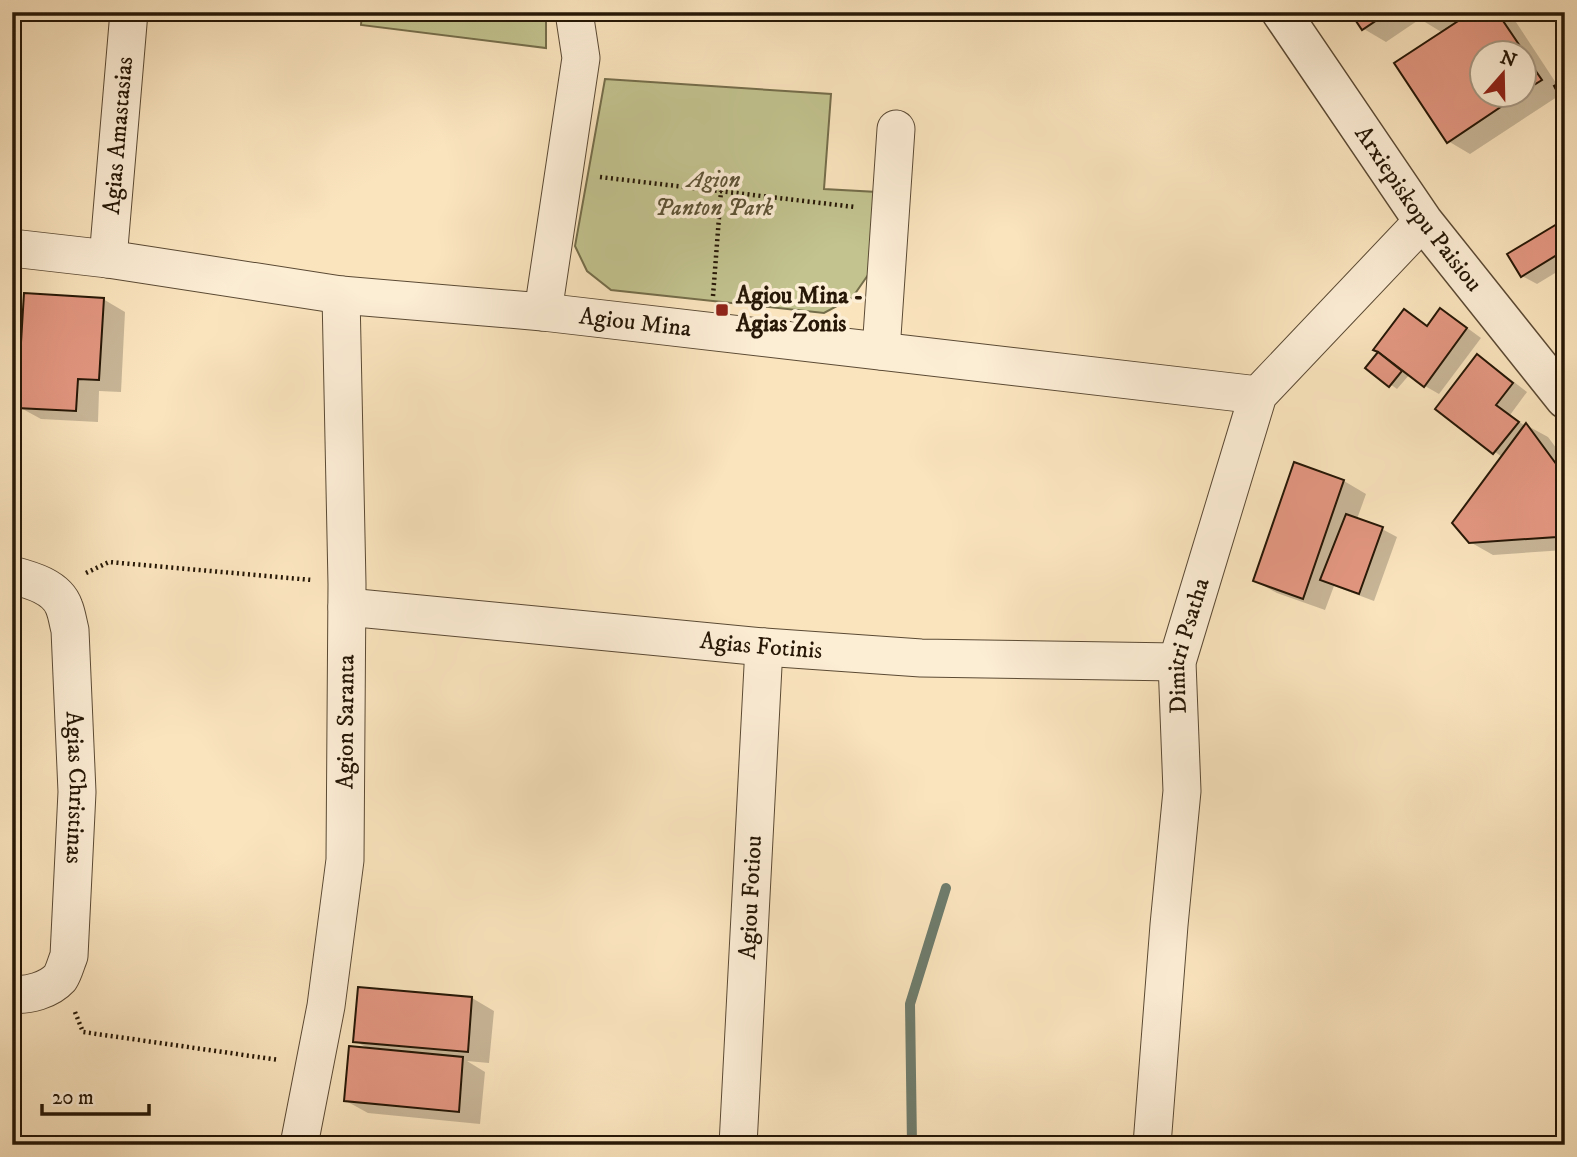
<svg xmlns="http://www.w3.org/2000/svg" width="1577" height="1157" font-family="'IM FELL DW Pica',serif">
<style>
.green{fill:#c2c38f;stroke:#746d4a;stroke-width:2}
.shadow{fill:#0003;fill-rule:evenodd}
.lines{fill:none;stroke-linecap:round;stroke-linejoin:round}
.stream{stroke:#6e7c6c;stroke-width:10}
.building{fill:#e39781;stroke:#261706;stroke-width:2}
.minor-casing{stroke:#5b4a34;stroke-width:39}
.tertiary-casing{stroke:#5b4a34;stroke-width:41}
.path{stroke:#261706;stroke-width:4.5;stroke-dasharray:2 3.5;stroke-linecap:butt}
.minor{stroke:#fcedd5;stroke-width:37}
.tertiary{stroke:#fcedd5;stroke-width:38}
.poi-dot{fill:#8f2418;stroke:#fcedd5;stroke-width:2.5}
.labels{text-anchor:middle;dominant-baseline:central;stroke-width:7;stroke-linejoin:round;paint-order:stroke}
.street-label{font-size:24px;fill:#261706;stroke:#fcedd5}
.park-label{font-size:24px;font-style:italic;fill:#5d5336;stroke:#fcedd5}
.poi-label{font-size:24px;font-weight:bold;fill:#261706;stroke:#fcedd5;text-anchor:start}
</style>
<rect width="100%" height="100%" fill="#fae4be"/>
<filter id="stains"><feTurbulence type="fractalNoise" baseFrequency=".00286" numOctaves="4"/><feColorMatrix values="0 0 0 0 .2 0 0 0 0 .09 0 0 0 0 .02 0 0 0 .5 -.17"/></filter>
<radialGradient id="worn" r=".72"><stop offset=".6" stop-color="#630" stop-opacity="0"/><stop offset="1" stop-color="#630" stop-opacity=".3"/></radialGradient>
<!-- green -->
<g class="green">
<path d="M362 12H546V48L361 25Z"/>
<path d="M605 79 831 94 824 189 877 192 868 275 852 298 824 313 611 290 587 271 575 246Z"/>
</g>
<!-- shadow -->
<g class="shadow">
<path d="M1352 12H1505L1512 16 1558 86 1560 95 1470 154 1448 141 1443 33 1420 19 1386 42 1364 29ZM1482 52H1524V94H1482Z"/>
<path d="M1562 223 1565 224V267L1537 284 1522 276Z"/>
<path d="M12 283 15 284 12 310Z"/>
<path d="M103 299 125 312 121 392 99 391 98 422 41 419 19 407Z"/>
<path d="M1441 310 1455 319 1481 338 1439 394 1425 386 1410 374 1397 389 1368 368 1380 352 1404 311 1429 327Z"/>
<path d="M1478 357 1492 365 1527 392 1510 415 1525 426 1526 425 1548 437 1565 460V550L1493 555 1470 542 1502 457 1437 409Z"/>
<path d="M1295 464 1344 481 1366 494 1357 519 1382 529 1397 537 1374 601 1334 586 1325 610 1277 593 1255 581Z"/>
<path d="M359 988 472 998 494 1011 489 1063 467 1061 485 1072 480 1124 368 1113 346 1101 371 1050 355 1041Z"/>
</g>
<g class="lines">
<!-- stream -->
<path class="stream" d="M912 1145 910 1004 946 888"/>
</g>
<!-- building -->
<g class="building">
<path d="M1350 12H1389L1362 30Z"/>
<path d="M1472 12H1497L1524 52H1482V94H1520L1447 143 1394 63Z"/>
<path d="M1524 54 1542 80 1524 91Z"/>
<path d="M1565 80V107L1554 86Z"/>
<path d="M1562 221 1565 225V250L1521 277 1507 254Z"/>
<path d="M24 293 104 298 99 380 78 379 76 411 17 408Z"/>
<path d="M1440 308 1467 328 1424 387 1378 352 1373 350 1404 309 1427 326Z"/>
<path d="M1378 352 1402 371 1389 387 1365 368Z"/>
<path d="M1477 354 1513 383 1496 405 1519 422 1493 454 1435 409Z"/>
<path d="M1526 423 1565 476V526L1557 537 1469 543 1452 523Z"/>
<path d="M1294 462 1344 480 1303 599 1253 581Z"/>
<path d="M1346 514 1383 527 1359 594 1320 580Z"/>
<path d="M358 987 472 997 468 1052 353 1042Z"/>
<path d="M349 1046 463 1057 459 1112 344 1101Z"/>
<path d="M142 1139 193 1145H141Z"/>
</g>
<g class="lines">
<!-- minor casing -->
<g class="minor-casing">
<g id="minor">
<path id="s1" d="M12 248 108 259 341 295 543 312 1258 395"/>
<path id="s2" d="M108 259 129 12"/>
<path d="M543 312 581 58 574 12"/>
<path d="M881 351 896 129"/>
<path id="s3" d="M12 575C31 580 57 587 64 607 67 614 68 623 70 630L77 792 69 956C66 963 64 972 60 978 49 990 28 996 12 994"/>
<path id="s4" d="M347 607 764 647 921 658 1177 662"/>
<path id="s5" d="M299 1145 326 1006 345 860 347 584 341 295"/>
<path id="s6" d="M738 1145 764 647"/>
<path id="s7" d="M1152 1145 1169 925 1182 791 1177 662 1258 395 1423 221"/>
</g>
</g>
<!-- tertiary casing -->
<g class="tertiary-casing">
<g id="tertiary">
<path id="s8" d="M1281 12 1423 221 1565 399"/>
</g>
</g>
<!-- path -->
<g class="path">
<path d="M600 177 855 207"/>
<path d="M713 296 721 191"/>
<path d="M86 573 109 562 312 580"/>
<path d="M75 1012 83 1032 279 1060"/>
</g>
<!-- minor -->
<use href="#minor" class="minor"/>
<!-- tertiary -->
<use href="#tertiary" class="tertiary"/>
</g>
<!-- markers -->
<rect class="poi-dot" x="715" y="303" width="14" height="14" rx="3.5"/>
<g class="labels">
<!-- street labels -->
<g class="street-label">
<text stroke="none"><textPath href="#s2" startOffset="124">Agias Amastasias</textPath></text>
<text stroke="none"><textPath href="#s8" startOffset="240">Arxiepiskopu Paisiou</textPath></text>
<text stroke="none"><textPath href="#s1" startOffset="628">Agiou Mina</textPath></text>
<text stroke="none"><textPath href="#s4" startOffset="416">Agias Fotinis</textPath></text>
<text stroke="none"><textPath href="#s7" startOffset="502">Dimitri Psatha</textPath></text>
<text stroke="none"><textPath href="#s5" startOffset="427">Agion Saranta</textPath></text>
<text stroke="none"><textPath href="#s3" startOffset="245">Agias Christinas</textPath></text>
<text stroke="none"><textPath href="#s6" startOffset="248">Agiou Fotiou</textPath></text>
</g>
<!-- park labels -->
<g class="park-label">
<text x="714" y="180">Agion<tspan x="714" dy="28">Panton Park</tspan></text>
</g>
<!-- poi labels -->
<g class="poi-label">
<text x="736" y="296">Agiou Mina -<tspan x="736" dy="28">Agias Zonis</tspan></text>
</g>
</g>
<!-- margin -->
<rect width="1577" height="1157" fill="none" stroke="#fae4be" stroke-width="42"/>
<rect x="14" y="14" width="1549" height="1129" fill="none" stroke="#261706" stroke-width="3.5"/>
<rect x="21" y="21" width="1535" height="1115" fill="none" stroke="#261706" stroke-width="2"/>
<!-- north arrow -->
<g transform="translate(1503 74) rotate(20)"><circle r="33" fill="#fcedd5" stroke="#a69782" stroke-width="2"/>
<path d="M0-5L12 26L0 18L-12 26Z" fill="#8f2418"/>
<text y="-10" font-size="19" font-weight="bold" text-anchor="middle" fill="#261706">N</text>
</g>
<!-- scale -->
<path d="M42 1104v10h107v-10" fill="none" stroke="#261706" stroke-width="3.5"/>
<text x="52" y="1104" font-size="21" fill="#261706" stroke="#fcedd5" stroke-width="5" paint-order="stroke">20 m</text>
<rect width="100%" height="100%" filter="url(#stains)"/>
<rect width="100%" height="100%" fill="url(#worn)"/>
</svg>
